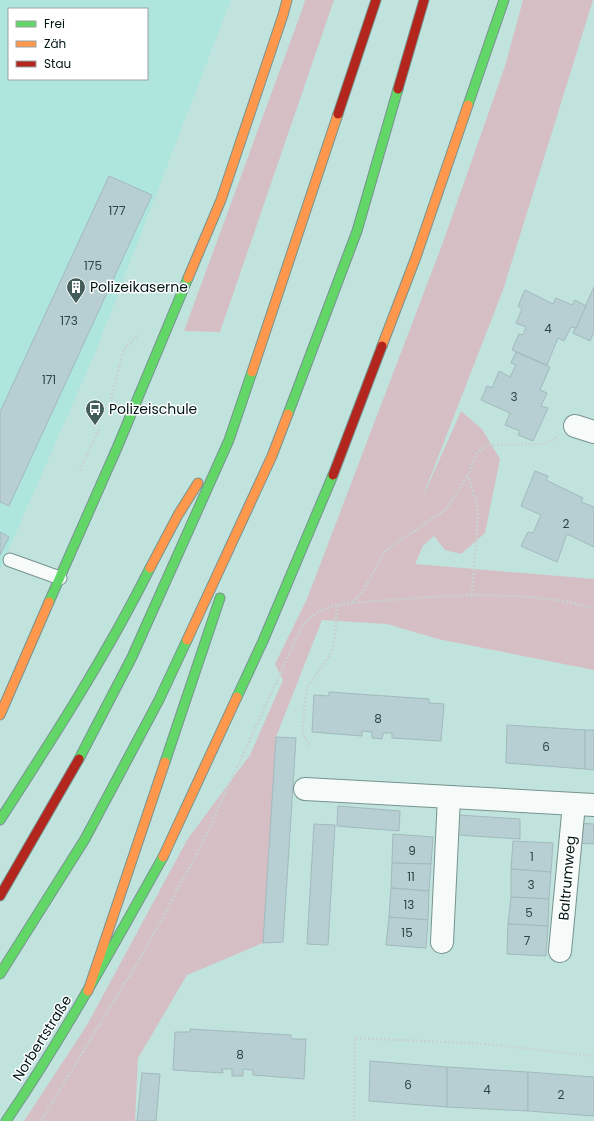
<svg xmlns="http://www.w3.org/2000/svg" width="594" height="1121" font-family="Poppins,sans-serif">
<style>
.built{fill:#aee6de;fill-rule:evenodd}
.green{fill:#d5bfc5}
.building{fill:#b7cfd2;stroke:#a2b9bd}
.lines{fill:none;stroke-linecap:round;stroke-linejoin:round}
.lane-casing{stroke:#77938f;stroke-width:15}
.street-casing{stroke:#77938f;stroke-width:24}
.fast-casing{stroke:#77938f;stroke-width:11}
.slow-casing{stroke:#77938f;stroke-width:11}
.jam-casing{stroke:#77938f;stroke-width:11}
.path{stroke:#c8d2d0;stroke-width:2.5;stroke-dasharray:2 2;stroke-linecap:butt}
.lane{stroke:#f6fbfa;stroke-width:13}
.street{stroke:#f6fbfa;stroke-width:22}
.fast{stroke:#63d668;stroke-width:9}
.slow{stroke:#ff974d;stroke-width:9}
.jam{stroke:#b3261e;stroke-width:9}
.labels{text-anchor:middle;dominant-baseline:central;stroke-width:3;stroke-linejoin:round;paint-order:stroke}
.number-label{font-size:12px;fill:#2e4544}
.poi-label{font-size:14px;fill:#001714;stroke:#fff;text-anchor:start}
.street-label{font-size:14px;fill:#001714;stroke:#fff}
</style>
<rect width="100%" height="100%" fill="#c0e3dd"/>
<!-- built -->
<path class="built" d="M0 0H231L95 353 0 569ZM9 9H147V79H9Z"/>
<!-- green -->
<g class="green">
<path d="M305 0H334L220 332 184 331 302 10Z"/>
<path d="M523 0H593L503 290 421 501 461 411 482 429 500 459 485 533 461 554 445 550 434 536 423 546 415 564 594 579V670L438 639 387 624 322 620 276 737 263 943 187 975 138 1058 135 1121H24L87 1025 187 840 250 755 283 680 275 664 307 599 442 245 505 66Z"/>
</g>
<!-- building -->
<g class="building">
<path d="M109 176 152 195 9 506 0 502V412Z"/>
<path d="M594 287V332L590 341 573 333Z"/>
<path d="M525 290 553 304 556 298 572 305 575 300 586 306 576 328 571 327 564 341 558 338 547 365 512 350 519 334 523 335 526 327 516 323 522 309 518 306Z"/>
<path d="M516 352 550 367 540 390 547 393 541 406 548 408 533 441 518 435 520 431 505 425 510 413 481 400 487 386 492 388 499 371 510 377 516 365 511 363Z"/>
<path d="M535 471 548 476 546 480 583 498 581 502 594 507V547L567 534 557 562 521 546 528 532 533 533 541 515 521 506Z"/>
<path d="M0 532 9 537 0 555Z"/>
<path d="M329 692 429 699V703L444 704 441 741 392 738V733H383L382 739 372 738V732L362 731V736L312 732 314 695 329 696Z"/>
<path d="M507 725 585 730V769L506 763Z"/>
<path d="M585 730H594V770L585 769Z"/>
<path d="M276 737 296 738 283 942 263 943Z"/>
<path d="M338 806 400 811 399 831 337 826Z"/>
<path d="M458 815 520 819V839L457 835Z"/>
<path d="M577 823 594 824V844L575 843Z"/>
<path d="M314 824 335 825 328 945 307 944Z"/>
<path d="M393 834 433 837 431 864 392 863Z"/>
<path d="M513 841 553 843 551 872 511 869Z"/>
<path d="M392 863 431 864 429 891 391 888Z"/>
<path d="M511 869 551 872 549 899 511 897Z"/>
<path d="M391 888 429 891 428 920 389 917Z"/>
<path d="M511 897 549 899 548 926 508 924Z"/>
<path d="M389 917 428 920 426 948 386 945Z"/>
<path d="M508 924 548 926 546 956 507 954Z"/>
<path d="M190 1029 291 1035V1039H306L304 1079 253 1075V1070L243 1069V1076H232V1069H222L223 1073 173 1070 175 1032H190Z"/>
<path d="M370 1061 447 1067V1107L369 1101Z"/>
<path d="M447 1067 528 1072V1111L447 1107Z"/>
<path d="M528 1072 594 1077V1116L528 1111Z"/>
<path d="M142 1073 160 1074 156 1121H137Z"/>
</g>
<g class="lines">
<!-- lane casing -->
<g class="lane-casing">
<path id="lane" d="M10 560 60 578"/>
</g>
<!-- street casing -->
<g class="street-casing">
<g id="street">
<path d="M575 426 594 432"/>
<path d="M305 789 594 805"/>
<path d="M442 942 449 797"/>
<path d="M560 951 574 804"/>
</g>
</g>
<!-- fast casing -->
<g class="fast-casing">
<g id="fast">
<path d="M468 105 504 0"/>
<path d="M288 414 357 231 398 89"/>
<path d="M49 602 117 448 188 278"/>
<path d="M237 697 263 641 333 475"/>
<path d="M79 759 132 657 229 440 252 372"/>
<path d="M165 762 220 598"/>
<path d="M0 820C53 738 106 656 150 568"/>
<path d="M0 974 85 839 159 700 187 640"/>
<path d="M6 1121C64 1036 113 946 163 857"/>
</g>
</g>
<!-- slow casing -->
<g class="slow-casing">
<g id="slow">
<path d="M188 278 221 200 283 15 287 0"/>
<path d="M382 346 416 257 468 105"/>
<path d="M252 372 338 114"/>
<path d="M150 568 178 515 198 483"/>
<path d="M187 640 272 456 288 414"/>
<path d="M0 715 49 602"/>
<path d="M163 857 237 697"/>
<path d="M88 991 165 762"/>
</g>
</g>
<!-- jam casing -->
<g class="jam-casing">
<g id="jam">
<path d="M398 89 424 0"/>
<path d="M338 114 376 0"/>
<path d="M333 475 382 346"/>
<path d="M0 896 79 759"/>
</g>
</g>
<!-- path -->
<g class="path">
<path d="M111 399 124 349 139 334"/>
<path d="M80 471 99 428"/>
<path d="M472 595 478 515 477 505 468 476 476 454 487 445 545 444 557 437"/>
<path d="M352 602 364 590 385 551 444 511 457 493 463 482 468 476"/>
<path d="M309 745 302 731 307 687 324 664 332 651 335 636 337 605"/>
<path d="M41 1121 145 950 202 844 303 624 319 611 337 605 352 603C432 597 515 587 594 608"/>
<path d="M354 1121 355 1038 486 1044 594 1056"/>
</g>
<!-- lane -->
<use href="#lane" class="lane"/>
<!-- street -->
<use href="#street" class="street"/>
<!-- fast -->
<use href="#fast" class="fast"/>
<!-- slow -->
<use href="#slow" class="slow"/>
<!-- jam -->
<use href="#jam" class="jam"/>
</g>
<!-- icons -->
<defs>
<g id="building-pin" transform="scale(1)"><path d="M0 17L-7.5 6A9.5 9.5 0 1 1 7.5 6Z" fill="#435e5a" stroke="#fff"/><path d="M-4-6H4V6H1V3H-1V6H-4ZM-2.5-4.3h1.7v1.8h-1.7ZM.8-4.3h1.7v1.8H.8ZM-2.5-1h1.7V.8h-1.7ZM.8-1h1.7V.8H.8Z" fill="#fff"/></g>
<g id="bus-pin" transform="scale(1)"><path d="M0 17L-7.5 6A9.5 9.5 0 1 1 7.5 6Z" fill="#435e5a" stroke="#fff"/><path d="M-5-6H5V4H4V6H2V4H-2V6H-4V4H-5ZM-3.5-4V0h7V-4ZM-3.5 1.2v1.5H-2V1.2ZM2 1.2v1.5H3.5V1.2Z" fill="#fff"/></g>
</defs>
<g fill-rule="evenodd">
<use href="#building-pin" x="76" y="287"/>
<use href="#bus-pin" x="95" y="409"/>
</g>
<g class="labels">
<!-- number labels -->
<g class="number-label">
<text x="117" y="210">177</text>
<text x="93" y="265">175</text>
<text x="69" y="320">173</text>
<text x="548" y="328">4</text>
<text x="49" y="379">171</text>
<text x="514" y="396">3</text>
<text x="566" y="523">2</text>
<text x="378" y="718">8</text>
<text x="546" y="746">6</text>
<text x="412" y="850">9</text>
<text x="532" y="856">1</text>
<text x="411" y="876">11</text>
<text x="531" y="884">3</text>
<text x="409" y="904">13</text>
<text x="529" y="912">5</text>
<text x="407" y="932">15</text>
<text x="527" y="940">7</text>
<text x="240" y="1054">8</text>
<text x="408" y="1084">6</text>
<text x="487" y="1089">4</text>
<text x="561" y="1094">2</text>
</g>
<!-- poi labels -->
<g class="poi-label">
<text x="90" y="287">Polizeikaserne</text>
<text x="109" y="409">Polizeischule</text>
</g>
<!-- street labels -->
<g class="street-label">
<text transform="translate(567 878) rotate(-85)">Baltrumweg</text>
<text transform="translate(42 1038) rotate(-58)">Norbertstraße</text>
</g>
</g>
<!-- legend -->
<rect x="8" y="8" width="140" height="72" fill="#ffffff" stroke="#99a2a1"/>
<rect x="16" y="21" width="20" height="6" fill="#63d668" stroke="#99a2a1"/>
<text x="44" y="28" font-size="12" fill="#001714">Frei</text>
<rect x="16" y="41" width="20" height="6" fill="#ff974d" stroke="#99a2a1"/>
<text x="44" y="48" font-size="12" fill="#001714">Zäh</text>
<rect x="16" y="61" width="20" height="6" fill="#b3261e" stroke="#99a2a1"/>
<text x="44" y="68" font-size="12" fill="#001714">Stau</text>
</svg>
